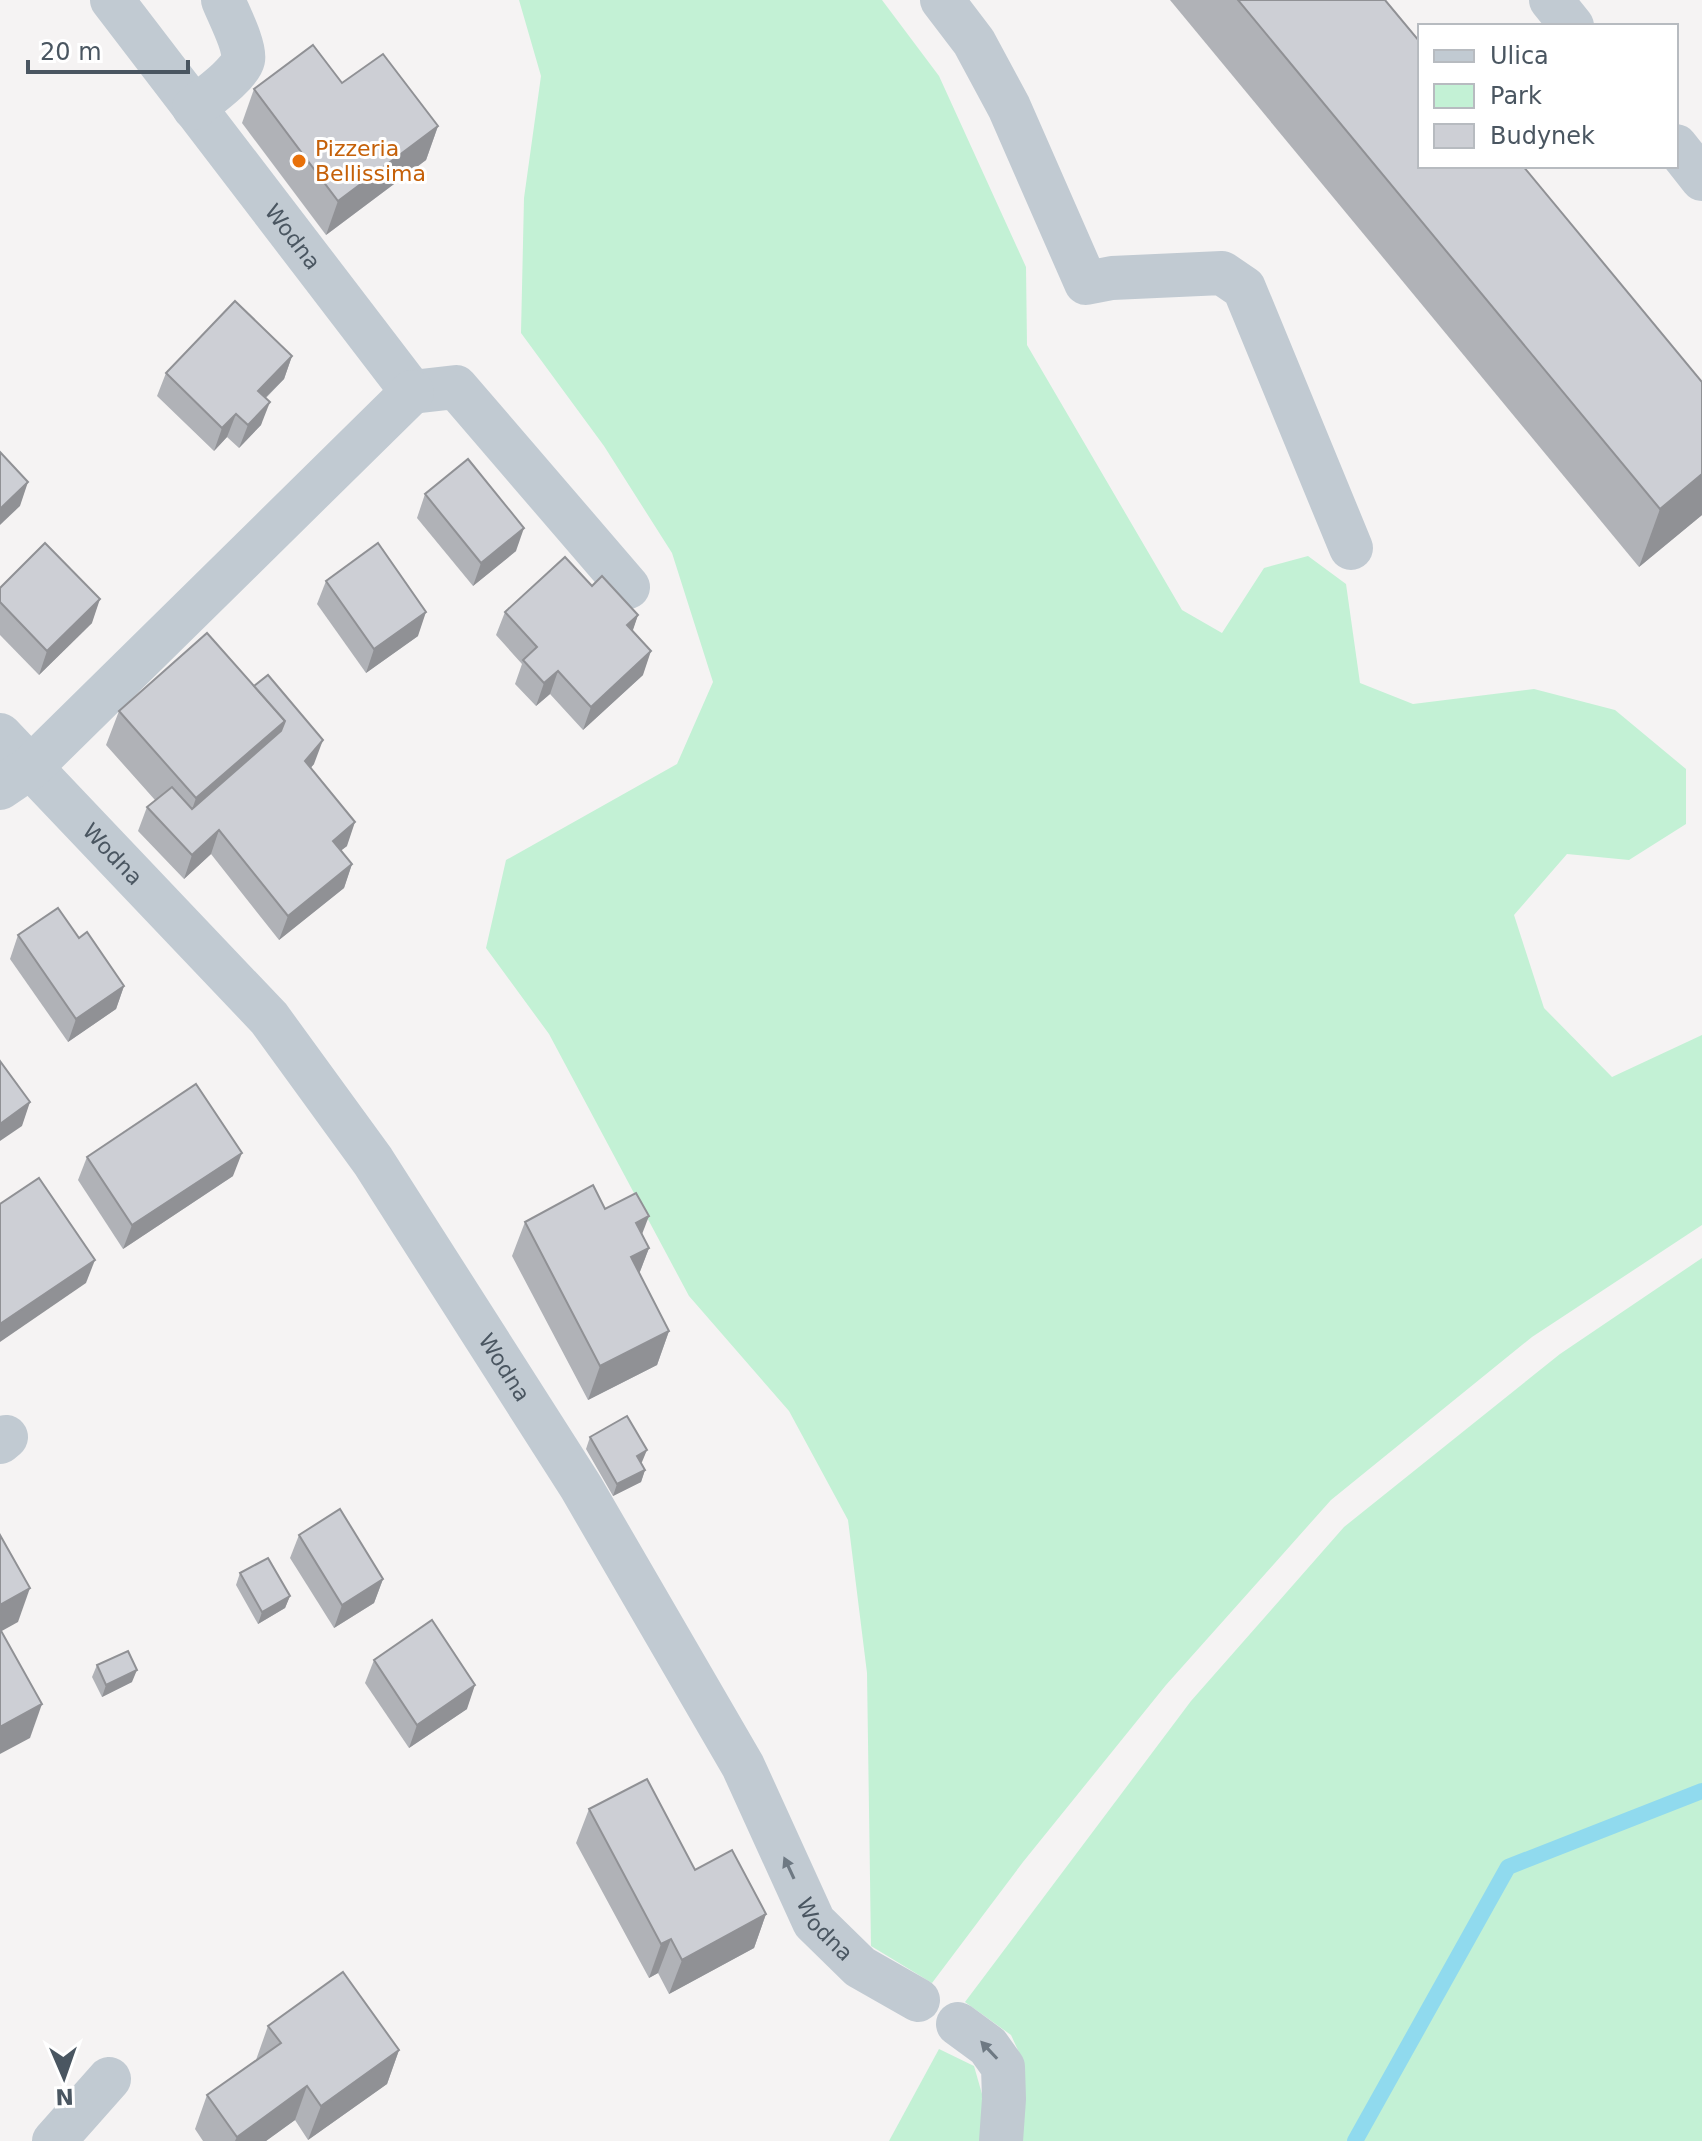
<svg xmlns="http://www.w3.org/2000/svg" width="1702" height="2141" font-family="'DejaVu Sans',sans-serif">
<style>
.green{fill:#c3f1d5}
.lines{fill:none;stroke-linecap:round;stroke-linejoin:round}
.stream{stroke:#90daee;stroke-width:16}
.minor{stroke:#c1cad2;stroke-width:44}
.wall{fill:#b0b2b7}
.shaded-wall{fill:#909195}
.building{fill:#cdcfd5;stroke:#909195;stroke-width:2}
.oneway{fill:#6e7983}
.food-dot{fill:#e8710a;stroke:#fff;stroke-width:3}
.labels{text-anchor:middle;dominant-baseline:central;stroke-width:6;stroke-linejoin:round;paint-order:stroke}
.food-label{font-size:22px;fill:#c56008;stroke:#fff;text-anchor:start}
.street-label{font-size:22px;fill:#4a5661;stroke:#fff}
</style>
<rect width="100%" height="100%" fill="#f5f3f3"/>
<!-- green -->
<g class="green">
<path d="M519 0H882L939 76 1026 267 1027 345 1182 610 1222 633 1264 568 1308 556 1346 584 1360 683 1413 704 1534 689 1615 710 1686 769V824L1629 860 1567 854 1514 915 1544 1008 1612 1077 1702 1035V1225L1532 1337 1331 1500 1166 1685 1023 1862 932 1983 871 1946 867 1673 848 1520 789 1411 689 1296 549 1034 486 948 506 860 677 764 713 682 672 553 604 446 521 333 524 198 541 76Z"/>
<path d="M1702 1258V2141H1019L1023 2061 1011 2035 965 2002 1191 1701 1344 1527 1560 1354Z"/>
<path d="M939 2049 974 2066 982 2094V2141H889Z"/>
</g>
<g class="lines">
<!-- stream -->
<path class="stream" d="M1355 2141 1508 1867 1702 1791"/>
<!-- minor -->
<g class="minor">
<path id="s1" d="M112 0 412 392"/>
<path d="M942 0 974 42 1009 107 1086 283 1112 278 1222 273 1244 288 1351 548"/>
<path d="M1551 0 1572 26"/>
<path d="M194 108C206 98 240 74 243 60 246 47 228 13 223 0"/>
<path d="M1676 146 1702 179"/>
<path d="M412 392 456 387 628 587"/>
<path id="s2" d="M0 735 269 1018 373 1161 581 1487 743 1766 814 1922 860 1967 918 2000"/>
<path d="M0 788 31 767 412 392"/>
<path d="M0 1442 6 1437"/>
<path d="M958 2024 988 2046 1003 2067 1004 2099 1001 2141"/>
<path d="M54 2141 109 2079"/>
</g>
</g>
<!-- wall -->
<g class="wall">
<path d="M1170 0H1385L1702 515 1639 567Z"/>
<path d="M342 83 438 126 426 160 326 235 242 123 254 89Z"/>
<path d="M292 356 284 379 266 398 261 425 239 448 227 437 214 451 157 396 166 373Z"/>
<path d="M425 494 516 551 473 586 417 518Z"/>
<path d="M326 581 418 636 366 673 317 604Z"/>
<path d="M0 588 92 623 39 675 0 635Z"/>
<path d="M505 612 638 615 632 631 643 675 583 730 550 694 536 706 515 684 522 664 496 635Z"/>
<path d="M119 711 314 764 311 767 347 846 341 850 352 864 344 888 279 940 211 854 184 879 138 831 147 807 155 800 106 745Z"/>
<path d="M18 935 79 938 124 986 116 1009 68 1042 10 959Z"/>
<path d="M87 1157 233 1176 123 1249 78 1180Z"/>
<path d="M605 1209 642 1235 649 1248 639 1274 669 1331 657 1365 588 1400 512 1256 525 1222Z"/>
<path d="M590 1437 642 1462 641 1463 645 1470 641 1482 613 1496 586 1449Z"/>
<path d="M299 1535 383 1579 374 1603 334 1628 290 1558Z"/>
<path d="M240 1573 290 1596 285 1608 258 1624 236 1585Z"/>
<path d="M374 1660 467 1709 409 1748 365 1683Z"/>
<path d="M97 1665 132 1682 102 1697 92 1677Z"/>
<path d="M589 1809 695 1870 766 1914 754 1948 669 1994 658 1973 649 1978 576 1843Z"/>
<path d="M268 2026 399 2050 387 2084 308 2140 295 2120 266 2141H203L195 2129 207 2095 256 2060Z"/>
</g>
<!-- shaded-wall -->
<g class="shaded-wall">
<path d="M438 126 426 160 326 235 338 201Z"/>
<path d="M292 356 284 379 249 414 258 391Z"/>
<path d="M270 402 261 425 239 448 248 425Z"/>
<path d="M236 414 227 437 214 451 222 428Z"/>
<path d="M1702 474V515L1639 567 1660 509Z"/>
<path d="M28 482 20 506 0 525V509Z"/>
<path d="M524 528 516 551 473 586 481 563Z"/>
<path d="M100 599 92 623 39 675 47 651Z"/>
<path d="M426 612 418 636 366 673 374 649Z"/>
<path d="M638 615 630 639 627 625Z"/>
<path d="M651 651 643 675 583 730 591 707Z"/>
<path d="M558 671 550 694 536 706 544 683Z"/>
<path d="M285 721 272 755 184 833 196 798Z"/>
<path d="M323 740 314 764 297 784 305 761Z"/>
<path d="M355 822 347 846 324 864 333 841Z"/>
<path d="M219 830 211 854 184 879 192 855Z"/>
<path d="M352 864 344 888 279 940 288 916Z"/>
<path d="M124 986 116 1009 68 1042 76 1019Z"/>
<path d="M30 1102 22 1126 0 1141V1124Z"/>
<path d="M242 1153 233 1176 123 1249 132 1225Z"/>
<path d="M649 1216 636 1250V1223Z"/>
<path d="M649 1248 636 1282 631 1257Z"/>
<path d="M95 1260 86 1283 0 1342V1324Z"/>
<path d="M669 1331 657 1365 588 1400 600 1366Z"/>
<path d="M647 1450 642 1462 633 1468 637 1456Z"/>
<path d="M645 1470 641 1482 613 1496 617 1484Z"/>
<path d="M383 1579 374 1603 334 1628 342 1605Z"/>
<path d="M30 1588 18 1622 0 1632V1605Z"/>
<path d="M290 1596 285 1608 258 1624 262 1612Z"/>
<path d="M137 1670 132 1682 102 1697 106 1685Z"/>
<path d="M475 1685 467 1709 409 1748 417 1725Z"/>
<path d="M42 1704 30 1738 0 1754V1727Z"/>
<path d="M766 1914 754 1948 669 1994 682 1960Z"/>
<path d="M671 1939 658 1973 649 1978 661 1944Z"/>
<path d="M399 2050 387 2084 308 2140 321 2106Z"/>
<path d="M307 2086 295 2120 266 2141H235L237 2137Z"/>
</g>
<!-- building -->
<g class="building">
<path d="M1238 0H1385L1420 42V166H1523L1702 382V474L1660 509Z"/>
<path d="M313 45 342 83 383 54 438 126 338 201 254 89Z"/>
<path d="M235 301 292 356 258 391 270 402 248 425 236 414 222 428 166 373Z"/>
<path d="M0 452 28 482 0 509Z"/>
<path d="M468 459 524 528 481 563 425 494Z"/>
<path d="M45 543 100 599 47 651 0 602V588Z"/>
<path d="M378 543 426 612 374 649 326 581Z"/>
<path d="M565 557 592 586 602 576 638 615 627 625 651 651 591 707 558 671 544 683 523 660 537 647 505 612Z"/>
<path d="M207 633 285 721 196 798 119 711Z"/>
<path d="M268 675 323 740 305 761 355 822 333 841 352 864 288 916 219 830 192 855 147 807 172 787 192 809 281 731 285 721 254 686Z"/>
<path d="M58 908 79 938 87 932 124 986 76 1019 18 935Z"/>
<path d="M0 1061 30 1102 0 1124Z"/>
<path d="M196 1084 242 1153 132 1225 87 1157Z"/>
<path d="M39 1178 95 1260 0 1324V1204Z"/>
<path d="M593 1185 605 1209 636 1193 649 1216 636 1223 649 1248 631 1257 669 1331 600 1366 525 1222Z"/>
<path d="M627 1416 647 1450 637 1456 645 1470 617 1484 590 1437Z"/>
<path d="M340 1509 383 1579 342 1605 299 1535Z"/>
<path d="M0 1535 30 1588 0 1605Z"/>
<path d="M268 1558 290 1596 262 1612 240 1573Z"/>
<path d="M432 1620 475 1685 417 1725 374 1660Z"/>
<path d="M0 1629 42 1704 0 1727Z"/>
<path d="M128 1651 137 1670 106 1685 97 1665Z"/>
<path d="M647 1779 695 1870 732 1850 766 1914 682 1960 671 1939 661 1944 589 1809Z"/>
<path d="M343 1972 399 2050 321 2106 307 2086 237 2137 207 2095 281 2043 268 2026Z"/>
</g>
<!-- one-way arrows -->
<defs><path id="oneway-solid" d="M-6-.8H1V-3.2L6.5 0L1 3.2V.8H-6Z" transform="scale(2)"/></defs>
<g class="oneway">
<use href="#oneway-solid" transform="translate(789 1868) rotate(-115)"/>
<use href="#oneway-solid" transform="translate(989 2050) rotate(-133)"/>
</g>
<!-- markers -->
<circle class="food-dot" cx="299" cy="161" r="8"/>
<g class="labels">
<!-- food labels -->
<g class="food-label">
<text x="315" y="148">Pizzeria<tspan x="315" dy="25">Bellissima</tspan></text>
</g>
<!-- street labels -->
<g class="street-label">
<text stroke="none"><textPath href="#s1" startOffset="298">Wodna</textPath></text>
<text stroke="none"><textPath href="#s2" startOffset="164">Wodna</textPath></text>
<text stroke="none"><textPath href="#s2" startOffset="812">Wodna</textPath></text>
<text stroke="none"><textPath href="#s2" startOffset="1460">Wodna</textPath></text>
</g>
</g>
<!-- legend -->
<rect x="1418" y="24" width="260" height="144" fill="#ffffff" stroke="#b7bbc0" stroke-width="2"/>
<rect x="1434" y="50" width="40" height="12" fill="#c1cad2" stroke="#b7bbc0" stroke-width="2"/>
<text x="1490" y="64" font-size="24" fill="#4a5661">Ulica</text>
<rect x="1434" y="84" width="40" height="24" fill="#c3f1d5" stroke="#b7bbc0" stroke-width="2"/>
<text x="1490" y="104" font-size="24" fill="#4a5661">Park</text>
<rect x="1434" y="124" width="40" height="24" fill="#cdcfd5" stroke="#b7bbc0" stroke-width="2"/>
<text x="1490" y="144" font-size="24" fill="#4a5661">Budynek</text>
<!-- north arrow -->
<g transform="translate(64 2077) rotate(178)" stroke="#ffffff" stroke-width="6" paint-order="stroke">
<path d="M0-6L14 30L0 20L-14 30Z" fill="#4a5661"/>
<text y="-12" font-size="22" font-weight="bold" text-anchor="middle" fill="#4a5661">N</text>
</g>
<!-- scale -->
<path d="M28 60v12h160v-12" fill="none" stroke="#4a5661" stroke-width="4"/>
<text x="40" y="60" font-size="24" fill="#4a5661" stroke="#ffffff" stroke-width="6" paint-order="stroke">20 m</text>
</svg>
